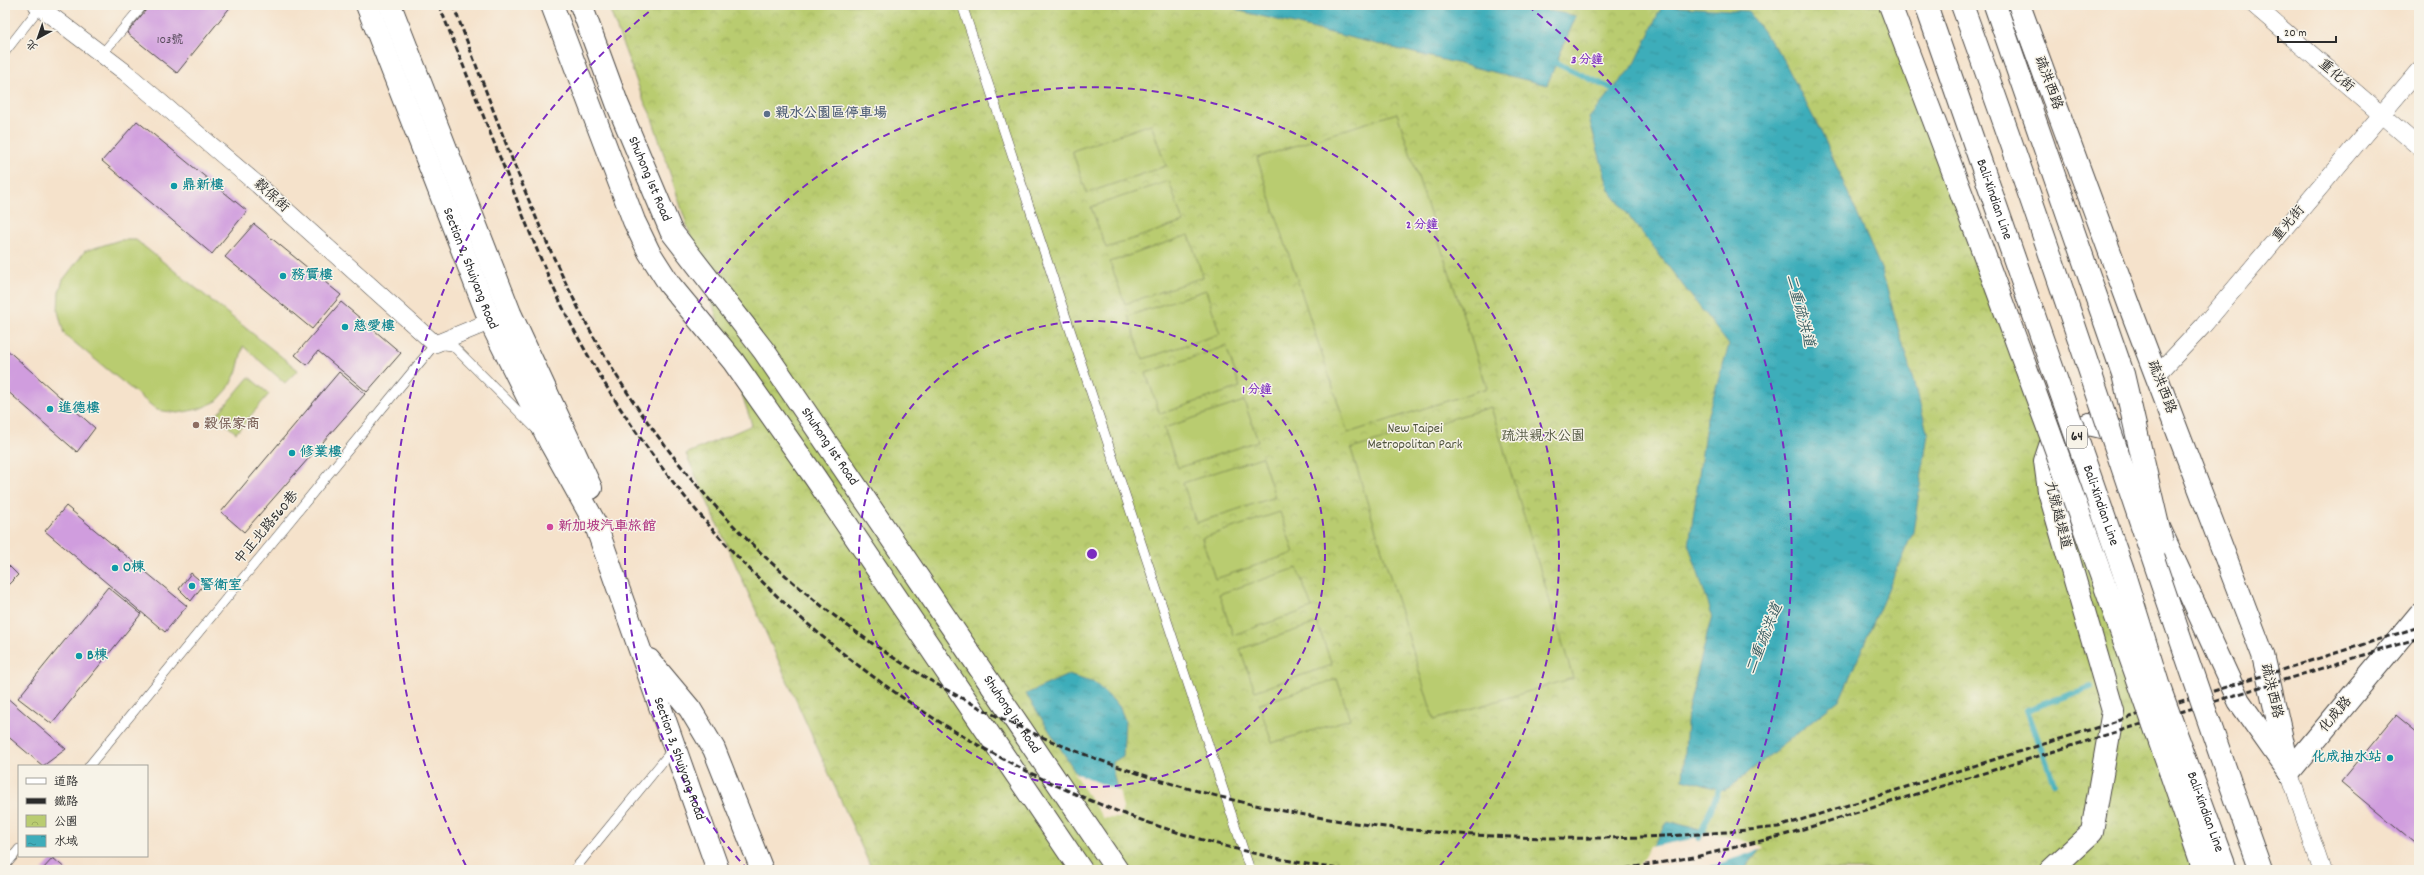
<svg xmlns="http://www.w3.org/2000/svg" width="2424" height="875" font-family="Dekko,'LXGW WenKai TC',sans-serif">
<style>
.park{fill:url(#park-crowns);stroke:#727c4e}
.garden{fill:#b9cc70;stroke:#727c4e}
.water{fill:url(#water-ripples);stroke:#346c72}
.pier{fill:#f5e2cb}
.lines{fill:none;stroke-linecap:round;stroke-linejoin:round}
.stream{stroke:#3eadba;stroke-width:6}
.building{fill:#d09dde}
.service-casing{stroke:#494643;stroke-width:10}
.minor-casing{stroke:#494643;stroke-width:18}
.tertiary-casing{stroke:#494643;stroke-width:24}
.service{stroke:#fff;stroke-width:9}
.minor{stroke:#fff;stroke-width:17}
.tertiary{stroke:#fff;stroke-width:22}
.rail{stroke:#2b2b2b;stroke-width:3;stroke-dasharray:6 3;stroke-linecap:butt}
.trunk-bridge-casing{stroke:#494643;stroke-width:24;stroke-linecap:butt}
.trunk-bridge{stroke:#fff;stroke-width:22}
.ring{fill:none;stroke:#7b2cbf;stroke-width:2;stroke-dasharray:7 5}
.service-dot{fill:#5c6f8a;stroke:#f7f3e8;stroke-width:1.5}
.culture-dot{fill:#0f9aa8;stroke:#f7f3e8;stroke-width:1.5}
.education-dot{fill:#8d6e63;stroke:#f7f3e8;stroke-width:1.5}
.hotel-dot{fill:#d1479c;stroke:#f7f3e8;stroke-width:1.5}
.labels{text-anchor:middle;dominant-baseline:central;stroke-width:3;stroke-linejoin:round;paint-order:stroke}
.number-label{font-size:12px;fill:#544858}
.shield{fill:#f7f3e8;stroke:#686764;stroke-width:1}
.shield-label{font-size:13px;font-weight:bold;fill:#2b2b2b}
.street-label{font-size:14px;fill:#2b2b2b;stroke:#f7f3e8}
.service-label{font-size:14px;font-weight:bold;fill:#4e5e75;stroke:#f7f3e8;text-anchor:start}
.culture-label{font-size:14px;font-weight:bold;fill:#0d838f;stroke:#f7f3e8;text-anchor:start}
.education-label{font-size:14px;font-weight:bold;fill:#785e54;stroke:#f7f3e8;text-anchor:start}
.park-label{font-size:14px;fill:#4e533c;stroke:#f7f3e8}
.hotel-label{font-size:14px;font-weight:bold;fill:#b23c85;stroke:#f7f3e8;text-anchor:start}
.water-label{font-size:15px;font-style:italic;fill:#32585d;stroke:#f7f3e8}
.centre{fill:#7b2cbf;stroke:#f7f3e8;stroke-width:2}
.ring-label{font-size:12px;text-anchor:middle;font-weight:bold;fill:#7b2cbf;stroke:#f7f3e8;stroke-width:3;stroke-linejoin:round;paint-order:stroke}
</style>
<defs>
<pattern id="park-crowns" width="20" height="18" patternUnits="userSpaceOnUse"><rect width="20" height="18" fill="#b9cc70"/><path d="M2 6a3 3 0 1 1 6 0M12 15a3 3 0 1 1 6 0" fill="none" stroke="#9faf61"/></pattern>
<pattern id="water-ripples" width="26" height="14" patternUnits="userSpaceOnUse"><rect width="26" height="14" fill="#3eadba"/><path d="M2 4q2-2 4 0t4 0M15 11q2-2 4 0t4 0" fill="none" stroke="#348d97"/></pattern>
</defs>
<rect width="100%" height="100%" fill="#f7f3e8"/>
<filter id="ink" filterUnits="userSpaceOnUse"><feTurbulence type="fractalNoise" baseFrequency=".025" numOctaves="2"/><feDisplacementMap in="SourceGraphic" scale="8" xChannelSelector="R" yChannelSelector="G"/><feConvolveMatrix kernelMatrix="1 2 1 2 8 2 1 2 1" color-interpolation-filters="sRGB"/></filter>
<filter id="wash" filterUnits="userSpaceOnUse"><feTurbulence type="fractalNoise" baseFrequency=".012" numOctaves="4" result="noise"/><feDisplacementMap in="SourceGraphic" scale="16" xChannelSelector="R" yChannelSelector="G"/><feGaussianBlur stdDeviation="0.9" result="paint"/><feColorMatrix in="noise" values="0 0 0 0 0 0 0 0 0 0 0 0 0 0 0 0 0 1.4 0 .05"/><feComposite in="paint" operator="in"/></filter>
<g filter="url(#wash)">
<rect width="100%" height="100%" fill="#f5e2cb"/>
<!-- park -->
<path class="park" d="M608 5H1897L2213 870H872L686 454 752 425 651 115 644 101Z"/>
<!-- garden -->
<g class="garden">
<path d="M1397 113 1487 388 1348 433 1257 158Z"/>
<path d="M1151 124 1166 166 1087 193 1072 151Z"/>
<path d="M1169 181 1183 222 1106 248 1091 207Z"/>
<path d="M1189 235 1203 277 1125 304 1110 262Z"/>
<path d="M120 240H136L298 370 285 383 243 346 237 371 228 389 217 401 199 409 178 413 157 410 64 334 58 311 59 292 63 280 85 251Z"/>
<path d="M1206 290 1220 334 1143 359 1128 316Z"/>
<path d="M1226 346 1240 387 1160 414 1146 373Z"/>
<path d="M249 377 269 394 236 433 216 416Z"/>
<path d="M1244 401 1258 441 1178 468 1164 428Z"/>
<path d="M1491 407 1573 678 1434 720 1351 449Z"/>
<path d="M1262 457 1275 497 1196 523 1183 483Z"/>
<path d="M1280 512 1294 553 1215 579 1202 538Z"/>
<path d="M1297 568 1312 608 1233 635 1219 594Z"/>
<path d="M1317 623 1332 665 1255 691 1240 649Z"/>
<path d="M1337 679 1350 719 1272 743 1259 704Z"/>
</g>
<!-- water -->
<g class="water">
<path d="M1229 5H1521L1576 16 1547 85 1240 11Z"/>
<path d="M1662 6 1748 11 1782 57 1824 138 1882 271 1928 434 1913 532 1840 699 1725 791 1683 779 1688 710 1712 615 1689 546 1707 417 1729 345 1609 190 1589 118 1636 62Z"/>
<path d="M1068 675 1095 683 1119 706 1125 720 1123 756 1113 762V772L1121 808 1104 817 1026 694Z"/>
<path d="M1668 821 1762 847 1744 870H1638Z"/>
</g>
<!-- pier -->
<g class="pier">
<path d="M1073 772 1119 791 1123 808 1120 818H1103Z"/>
<path d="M1711 832 1762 846 1764 848 1701 870H1636L1650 847 1687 840Z"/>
</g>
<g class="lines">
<!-- stream -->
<g class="stream">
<path d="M1549 60 1619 92"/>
<path d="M2054 783 2027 710 2091 687"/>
<path d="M1699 838 1722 782"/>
</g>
</g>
<g id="blocks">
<!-- building -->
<g class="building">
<path d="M150 5H232L177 73 127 33Z"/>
<path d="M137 121 247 211 212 254 102 161Z"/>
<path d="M254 224 341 295 312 329 225 257Z"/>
<path d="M341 302 401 353 367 392 318 351 307 365 295 355Z"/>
<path d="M5 348 95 428 77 452 5 389Z"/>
<path d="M339 372 365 394 244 532 221 512Z"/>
<path d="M66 506 187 606 165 632 45 531Z"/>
<path d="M5 562 18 575 5 588Z"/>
<path d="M191 573 204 584 191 601 179 589Z"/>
<path d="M108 587 141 614 52 724 18 698Z"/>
<path d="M5 696 66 749 43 766 5 734Z"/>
<path d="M2396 715 2419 734V847L2341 782Z"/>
<path d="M53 858 67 870H42Z"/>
</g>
</g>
</g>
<g filter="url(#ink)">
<use href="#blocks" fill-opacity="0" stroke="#494643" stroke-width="1"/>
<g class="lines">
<!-- service casing -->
<g class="service-casing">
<g id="service">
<path d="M962 5 1250 870"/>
<path d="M5 52 40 7"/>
<path d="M102 54 143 5"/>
<path d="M89 766 435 344 453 346 536 429"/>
<path d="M5 866 19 849"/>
<path d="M574 870 673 749"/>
</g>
</g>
<!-- minor casing -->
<g class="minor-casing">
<g id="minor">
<path d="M37 5 125 72 258 185 435 344 501 317"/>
<path d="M2254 5 2419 147"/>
<path d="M2157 375 2203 326 2419 70"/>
<path d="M2289 772 2322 870"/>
</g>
</g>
<!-- tertiary casing -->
<g class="tertiary-casing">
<g id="tertiary">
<path id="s1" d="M367 5 490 321 551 444 595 523 718 870"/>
<path d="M390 5 510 313 591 488"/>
<path d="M552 5 634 221 649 252 670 285 733 361 814 476 1081 870"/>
<path id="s2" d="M581 5 617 103 671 231 764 351 1117 870"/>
<path d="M2019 5 2133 315 2263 655 2287 761"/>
<path d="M2157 523 2239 701 2289 772"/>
<path d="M649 660 690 709 714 749 762 870"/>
<path d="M2289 772 2419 615"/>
<path d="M2051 870 2092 832 2113 711 2049 491 2045 461 2050 446 2059 437 2089 424 2114 430 2119 441"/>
</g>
</g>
<!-- service -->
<use href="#service" class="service"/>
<!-- minor -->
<use href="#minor" class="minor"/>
<!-- tertiary -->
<use href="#tertiary" class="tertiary"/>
<!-- rail -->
<g class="rail">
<path d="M439 5C463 65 487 125 511 185 533 241 555 297 585 350 742 630 1026 827 1346 870"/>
<path d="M453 5C505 138 550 276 629 395 881 775 1337 875 1778 827L2419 627"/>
<path d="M1617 870 1699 856 1781 836 2419 638"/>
</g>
<!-- trunk-bridge casing -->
<g class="trunk-bridge-casing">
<g id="trunk-bridge">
<path d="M1890 5C2000 292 2105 580 2204 870"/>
<path id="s3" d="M1926 5 2123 571 2159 687 2226 870"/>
<path d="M1962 5C2067 292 2158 583 2261 870"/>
<path d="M1995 5 2123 374 2162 543"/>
</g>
</g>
<!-- trunk-bridge -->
<use href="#trunk-bridge" class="trunk-bridge"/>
</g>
</g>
<!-- distance rings -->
<g class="ring">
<circle cx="1092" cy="554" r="233"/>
<path d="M748 870A467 467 0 1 1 1436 870"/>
<path d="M466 866A700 700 0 0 1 656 6M1528 6A700 700 0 0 1 1718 866"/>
</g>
<!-- markers -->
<circle class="service-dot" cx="767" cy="114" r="4"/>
<g class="culture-dot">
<circle cx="174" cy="186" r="4"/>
<circle cx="283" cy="276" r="4"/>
<circle cx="345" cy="327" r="4"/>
<circle cx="50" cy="409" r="4"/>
<circle cx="292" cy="453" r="4"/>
<circle cx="115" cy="568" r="4"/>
<circle cx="192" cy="586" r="4"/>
<circle cx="79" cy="656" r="4"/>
<circle cx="2390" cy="758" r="4"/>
</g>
<circle class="education-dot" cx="196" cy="425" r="4"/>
<circle class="hotel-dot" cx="550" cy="527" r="4"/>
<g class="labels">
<!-- number labels -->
<g class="number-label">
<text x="170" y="40">103號</text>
</g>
<!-- shield labels -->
<rect class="shield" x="2067" y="426" width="20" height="22" rx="3"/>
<g class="shield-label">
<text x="2077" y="437">64</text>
</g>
<!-- street labels -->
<g class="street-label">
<text transform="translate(2336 76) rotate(41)">重化街</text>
<text transform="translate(2048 83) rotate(70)">疏洪西路</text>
<text stroke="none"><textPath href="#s2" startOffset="187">Shuhong 1st Road</textPath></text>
<text transform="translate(271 196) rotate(42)">穀保街</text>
<text stroke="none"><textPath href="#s3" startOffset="206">Bali-Xindian Line</textPath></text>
<text transform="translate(2289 224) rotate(-50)">重光街</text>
<text stroke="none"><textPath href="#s1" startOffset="283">Section 2, Shuiyang Road</textPath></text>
<text transform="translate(2161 387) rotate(69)">疏洪西路</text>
<text stroke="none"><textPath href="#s2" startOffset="511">Shuhong 1st Road</textPath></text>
<text stroke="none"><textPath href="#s3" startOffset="530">Bali-Xindian Line</textPath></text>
<text transform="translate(2057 515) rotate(76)">九號越堤道</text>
<text transform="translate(267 528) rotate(-50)">中正北路560巷</text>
<text transform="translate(2271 691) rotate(77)">疏洪西路</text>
<text stroke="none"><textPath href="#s2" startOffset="835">Shuhong 1st Road</textPath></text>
<text transform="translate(2336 715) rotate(-50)">化成路</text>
<text stroke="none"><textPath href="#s1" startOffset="817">Section 3, Shuiyang Road</textPath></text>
<text stroke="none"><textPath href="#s3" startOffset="854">Bali-Xindian Line</textPath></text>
</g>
<!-- service labels -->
<g class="service-label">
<text x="775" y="114">親水公園區停車場</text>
</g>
<!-- culture labels -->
<g class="culture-label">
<text x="182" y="186">鼎新樓</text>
<text x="291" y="276">務實樓</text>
<text x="353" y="327">慈愛樓</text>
<text x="58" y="409">進德樓</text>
<text x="300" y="453">修業樓</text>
<text x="123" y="568">O棟</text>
<text x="200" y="586">警衛室</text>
<text x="87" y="656">B棟</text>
<text x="2382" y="758" text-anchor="end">化成抽水站</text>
</g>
<!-- education labels -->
<g class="education-label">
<text x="204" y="425">穀保家商</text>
</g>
<!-- park labels -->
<g class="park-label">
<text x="1415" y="429">New Taipei<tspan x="1415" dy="16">Metropolitan Park</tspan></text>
<text x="1543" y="437">疏洪親水公園</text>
</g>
<!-- hotel labels -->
<g class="hotel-label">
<text x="558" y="527">新加坡汽車旅館</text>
</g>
<!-- water labels -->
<g class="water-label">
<text transform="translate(1799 311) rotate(75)">二重疏洪道</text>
<text transform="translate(1765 639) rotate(-68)">二重疏洪道</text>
</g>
</g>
<circle cx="1092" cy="554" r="6" class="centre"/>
<g class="ring-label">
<text x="1587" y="63">3 分鐘</text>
<text x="1422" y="228">2 分鐘</text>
<text x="1257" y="393">1 分鐘</text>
</g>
<!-- margin -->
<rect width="2424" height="875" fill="none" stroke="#f7f3e8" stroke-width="20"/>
<!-- legend -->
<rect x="18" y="765" width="130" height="92" fill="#f7f3e8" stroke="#a5a39c"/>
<rect x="26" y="778" width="20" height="6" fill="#ffffff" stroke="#a5a39c"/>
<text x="54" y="785" font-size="12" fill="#2b2b2b">道路</text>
<rect x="26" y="798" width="20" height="6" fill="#2b2b2b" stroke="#a5a39c"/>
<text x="54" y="805" font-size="12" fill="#2b2b2b">鐵路</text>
<rect x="26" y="815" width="20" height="12" fill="url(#park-crowns)" stroke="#a5a39c"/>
<text x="54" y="825" font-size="12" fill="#2b2b2b">公園</text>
<rect x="26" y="835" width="20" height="12" fill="url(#water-ripples)" stroke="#a5a39c"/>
<text x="54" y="845" font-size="12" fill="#2b2b2b">水域</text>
<!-- north arrow -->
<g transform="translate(38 38) rotate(220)" stroke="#f7f3e8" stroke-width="3" paint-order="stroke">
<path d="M0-3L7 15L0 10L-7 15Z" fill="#2b2b2b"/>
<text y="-6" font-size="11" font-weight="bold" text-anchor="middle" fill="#2b2b2b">北</text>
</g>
<!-- scale -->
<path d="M2278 36v6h58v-6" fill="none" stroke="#2b2b2b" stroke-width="2"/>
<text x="2284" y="36" font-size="12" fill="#2b2b2b" stroke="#f7f3e8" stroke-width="3" paint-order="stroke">20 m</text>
</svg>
